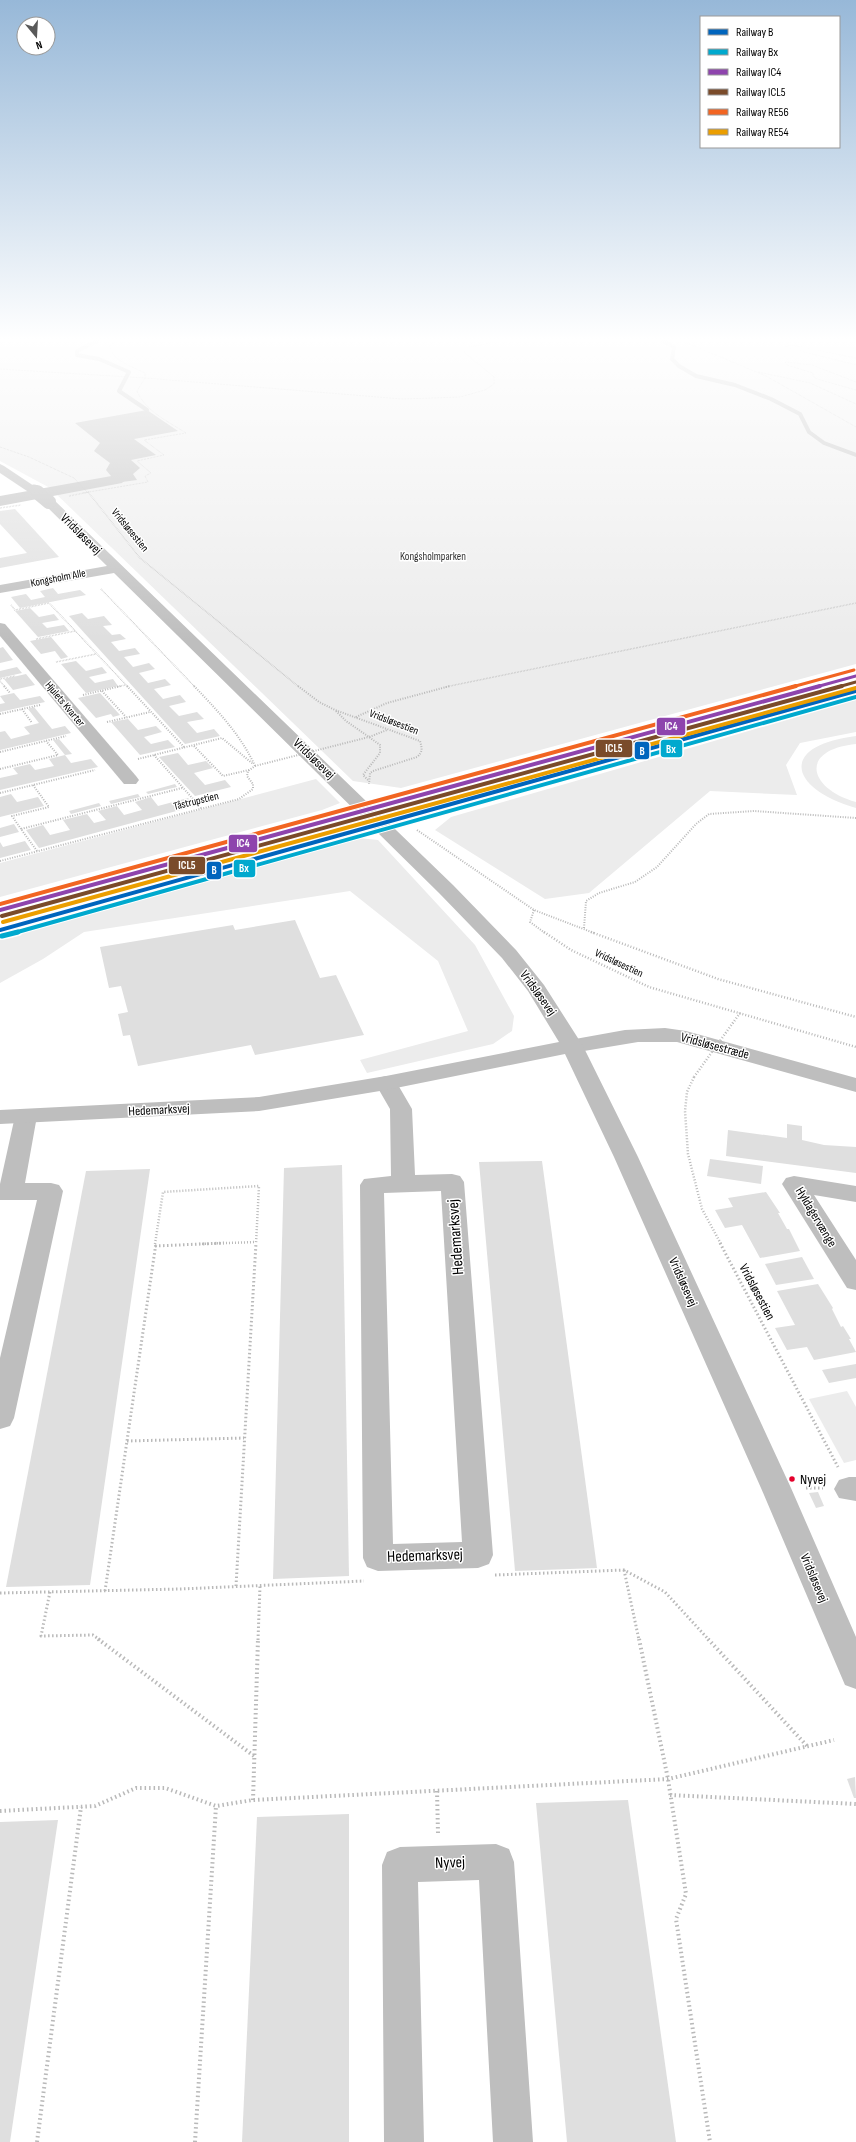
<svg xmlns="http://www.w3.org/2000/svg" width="856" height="2142" font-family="'Sofia Sans Condensed',sans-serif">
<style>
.green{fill:#ececec}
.water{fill:#bfbfbf}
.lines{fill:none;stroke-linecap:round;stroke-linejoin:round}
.stream{stroke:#bfbfbf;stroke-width:4}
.canal{fill:#bfbfbf;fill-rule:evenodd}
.building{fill:#dfdfdf}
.path-far5{stroke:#b9b9b9;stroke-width:1;stroke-dasharray:0.5 1;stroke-linecap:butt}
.path-far4{stroke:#b9b9b9;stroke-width:1.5;stroke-dasharray:0.5 1;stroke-linecap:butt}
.path-far3{stroke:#b9b9b9;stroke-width:2;stroke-dasharray:1 1.5;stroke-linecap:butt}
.path-far2{stroke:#b9b9b9;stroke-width:2.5;stroke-dasharray:1 2;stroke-linecap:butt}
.path-far1{stroke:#b9b9b9;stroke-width:3;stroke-dasharray:1.5 2.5;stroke-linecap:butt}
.path{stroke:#b9b9b9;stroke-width:4;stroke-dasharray:1.5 3;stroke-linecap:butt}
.minor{fill:#bebebe;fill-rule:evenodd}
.tertiary{fill:#bebebe;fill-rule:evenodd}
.path-bridge-far1{stroke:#b9b9b9;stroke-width:2;stroke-dasharray:1 1.5;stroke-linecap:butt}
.path-bridge{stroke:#b9b9b9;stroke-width:2.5;stroke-dasharray:1 2;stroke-linecap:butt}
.tertiary-bridge-far1{stroke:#bebebe;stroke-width:11}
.tertiary-bridge{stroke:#bebebe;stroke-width:14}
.rail-1-casing{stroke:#fff;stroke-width:6}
.rail-2-far1-casing{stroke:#fff;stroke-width:6}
.rail-2-casing{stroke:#fff;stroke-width:8}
.rail-3-far1-casing{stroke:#fff;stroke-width:5}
.rail-3-casing{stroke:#fff;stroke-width:6}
.rail-4-far1-casing{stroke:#fff;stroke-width:5}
.rail-4-casing{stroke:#fff;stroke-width:6}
.rail-5-far1-casing{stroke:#fff;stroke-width:5}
.rail-5-casing{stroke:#fff;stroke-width:6}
.rail-6-casing{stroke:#fff;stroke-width:6}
.rail-1{stroke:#0065bd;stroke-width:4}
.rail-2-far1{stroke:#00a9ce;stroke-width:4}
.rail-2{stroke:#00a9ce;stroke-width:5}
.rail-3-far1{stroke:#8e44ad;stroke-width:3}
.rail-3{stroke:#8e44ad;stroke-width:4}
.rail-4-far1{stroke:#7a4b2a;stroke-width:3}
.rail-4{stroke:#7a4b2a;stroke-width:4}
.rail-5-far1{stroke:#f26522;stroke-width:3}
.rail-5{stroke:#f26522;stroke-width:4}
.rail-6{stroke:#eb9e00;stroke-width:4}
.bus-dot{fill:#e4002b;stroke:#fff;stroke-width:1.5}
.labels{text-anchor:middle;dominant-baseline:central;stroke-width:3;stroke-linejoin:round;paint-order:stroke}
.far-street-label{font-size:11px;fill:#000;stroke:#fff}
.far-park-label{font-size:11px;fill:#333;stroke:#fff}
.street-label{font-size:13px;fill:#000;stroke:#fff}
.near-bus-label{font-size:14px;fill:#000;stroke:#fff;text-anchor:start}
.near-street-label{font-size:16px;fill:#000;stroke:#fff}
.line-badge{stroke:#fff;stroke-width:1.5}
.badge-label{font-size:11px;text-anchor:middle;font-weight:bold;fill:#fff}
</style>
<rect width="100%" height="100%" fill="#fff"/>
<!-- green -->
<g class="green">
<path d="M0 341H856V664L401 788 353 781 50 488 0 461Z"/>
<path d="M856 700V732L800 743 786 765 797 795 710 791 589 893 545 899 435 830 451 817Z"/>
<path d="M856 736V744C798 750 809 789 856 802V808C790 789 777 746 856 736Z"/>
<path d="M316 779 340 803 322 810 0 897V863Z"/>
<path d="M349 837 378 840 475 945 514 1016 512 1031 493 1044 367 1073 360 1060 468 1031 438 961 350 891 84 932 43 959 0 983V936Z"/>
<path d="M847 1391 856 1407V1460L844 1463 809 1399Z"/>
</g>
<!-- water -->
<path class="water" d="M147 410 178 431 134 439 156 455 131 460 140 468 133 474 137 480 122 482 111 476 106 470 110 463 94 451 100 443 75 423Z"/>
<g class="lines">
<!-- stream -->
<g class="stream">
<path d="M97 341 77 351V355L99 359 129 372 119 391 147 410"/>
<path d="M663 341 674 347 672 359 679 366 696 376 735 385 771 399 800 414 809 432 824 443 856 455"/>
</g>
<!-- canal -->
<path class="canal" d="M117 475 122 477 125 480 122 483 0 506V496Z"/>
</g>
<!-- building -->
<g class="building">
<path d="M15 509 59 557 0 568V558L27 553 0 524V511Z"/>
<path d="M53 588 58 594 80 590 86 595 20 608 11 597 26 594 31 600 45 597 40 591Z"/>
<path d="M30 608 39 617 54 614 59 620 42 623 47 628 64 625 69 631 38 637 15 611Z"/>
<path d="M82 613 88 619 104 616 112 625 103 626 112 635 120 634 126 639 111 642 119 651 135 648 140 654 124 657 133 667 149 663 155 669 139 673 148 683 165 679 171 685 154 689 163 699 180 695 186 702 169 706 179 716 197 712 204 719 187 722 197 733 214 729 220 736 185 744 69 616Z"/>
<path d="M51 637 68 657 61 659 55 651 41 654 30 641Z"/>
<path d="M3 647 13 660 0 663V648Z"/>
<path d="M76 661 86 671 102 667 107 673 89 677 95 683 113 679 118 686 86 693 61 664Z"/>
<path d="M17 667 22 673 0 678V671Z"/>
<path d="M26 674 35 685 13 690 4 679Z"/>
<path d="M14 693 20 700 40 696 45 702 0 712V704L5 703 0 696Z"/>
<path d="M100 693 120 715 113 717 111 714 96 718 78 698Z"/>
<path d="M34 707 52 729 65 726 71 733 0 750V732L5 731 11 739 30 734 24 727 39 723 28 709Z"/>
<path d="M128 719 138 730 156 726 162 732 144 737 151 744 168 740 175 747 140 755 111 722Z"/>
<path d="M59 739 72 754 65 755 53 740Z"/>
<path d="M178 753 188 765 206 761 213 768 194 773 205 785 225 780 231 787 195 796 159 757Z"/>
<path d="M65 755 71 763 91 759 98 767 0 790V778L18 774 13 768 30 764 35 770 54 766 49 759Z"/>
<path d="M175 784 177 787 148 794 146 792Z"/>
<path d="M11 794 17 802 38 797 44 806 0 817V797Z"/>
<path d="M138 794 140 797 111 804 109 801Z"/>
<path d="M151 797 158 806 188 798 195 806 39 848 26 830 43 825 50 835 70 830 63 820 87 814 94 823 106 820 98 811 117 806 124 815 142 810 135 802Z"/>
<path d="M99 803 101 806 71 814 69 811Z"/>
<path d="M14 824 19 832 0 837V828Z"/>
<path d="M25 841 31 850 0 858V842L3 847Z"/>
<path d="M295 920 320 978 336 975 364 1035 255 1055 251 1045 138 1066 130 1035 123 1036 118 1014 128 1012 121 986 109 988 100 947 233 925 235 930Z"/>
<path d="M787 1124 802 1126V1140L824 1145 856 1147V1173L726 1156 728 1130 787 1138Z"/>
<path d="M710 1159 763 1166 761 1184 707 1176Z"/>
<path d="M542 1161 597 1568 515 1571 479 1162Z"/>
<path d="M342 1165 349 1576 273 1579 284 1168Z"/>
<path d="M150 1169 90 1585 6 1587 86 1171Z"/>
<path d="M766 1192 780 1213H778L787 1229H789L800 1251 760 1258 742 1225 725 1228 715 1210 733 1207 728 1198Z"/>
<path d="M802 1257 814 1279 776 1285 765 1264Z"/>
<path d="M818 1284 833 1308 832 1309 841 1327 843 1326 851 1339H849L856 1352 814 1360 807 1347 787 1350 775 1328 795 1325 777 1291Z"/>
<path d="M856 1364V1378L829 1383 822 1370Z"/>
<path d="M818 1492 824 1506 816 1508 809 1493Z"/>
<path d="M855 1777 856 1798H854L847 1779Z"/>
<path d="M628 1800 676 2142H567L536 1803Z"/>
<path d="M349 1814V2142H242L257 1817Z"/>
<path d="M58 1820 10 2142H0V1822Z"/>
</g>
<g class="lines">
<!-- path-far5 -->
<g class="path-far5">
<path d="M682 341 766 376 856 427"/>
<path d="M856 358 791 345 785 347 856 365"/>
<path d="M0 369 145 378 402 399 460 397 485 390 494 384V377L464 352 469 347 503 341"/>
<path d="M758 372 810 383 856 404"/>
<path d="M856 382 812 365 785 362 787 365 813 373V376L817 379 856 390"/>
<path d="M0 447 29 457 74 478 88 493"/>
<path d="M83 493 148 482 145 476 151 473 137 461 164 455 144 440 186 433C169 422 145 411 137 391L145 378V373C133 367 110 360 110 345L117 341"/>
</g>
<!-- path-far4 -->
<g class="path-far4">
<path d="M88 492 140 558 299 687"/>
<path d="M69 496 89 492"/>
<path d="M0 508 21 505"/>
<path d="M101 589 195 687"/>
<path d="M11 605 15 610 49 603 128 687"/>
<path d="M36 639 75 631"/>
<path d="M56 662 96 654"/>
<path d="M0 679 15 676"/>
<path d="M0 681 5 687"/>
<path d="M117 687 125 685"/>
<path d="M445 687 856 603"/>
</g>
<!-- path-far3 -->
<g class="path-far3">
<path d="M4 686 10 693"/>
<path d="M127 686 184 747"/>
<path d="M194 686C217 710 241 735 255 766"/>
<path d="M298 686 319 702 335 710 420 741C422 748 423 752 417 757L373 771 370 773 369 784"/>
<path d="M102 691 126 717"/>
<path d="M83 695 121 686"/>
<path d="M22 709 32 723"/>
<path d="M336 711 346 721 369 737 387 730"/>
<path d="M0 714 40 705"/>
<path d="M356 717 387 703 450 686"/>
<path d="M107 722 150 712"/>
<path d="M194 746 223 776 249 770"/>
<path d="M0 752 66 736"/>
<path d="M154 755 201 808"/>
<path d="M138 759 222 738 253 764"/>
<path d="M0 769 58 755 46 741"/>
<path d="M368 780 363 775 380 753V745L369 737"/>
<path d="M0 793 95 770"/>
<path d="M21 829 12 816 49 807 33 785"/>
<path d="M417 830 534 910 594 933"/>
<path d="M37 851 21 829 182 788"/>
<path d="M0 861 239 799 253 789V784L247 776 248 771 255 766"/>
<path d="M534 910 530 922 545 933"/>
<path d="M584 928 586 901 599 893 635 882 657 867 696 824 709 814 754 811 856 818"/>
</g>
<!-- path-far2 -->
<g class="path-far2">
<path d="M544 932 571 950 649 987 856 1047"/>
<path d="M591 932 718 979 856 1017"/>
<path d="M694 1077 687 1092 685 1111 688 1154 702 1209 721 1244"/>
<path d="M155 1244 163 1192 259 1186 256 1244"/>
<path d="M199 1244 256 1242"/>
</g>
<!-- path-far1 -->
<g class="path-far1">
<path d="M720 1243 838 1467"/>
<path d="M155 1246 224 1243"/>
<path d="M127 1441 244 1438"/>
<path d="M806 1488H823"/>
<path d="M624 1570 639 1640"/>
<path d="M495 1575 624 1570 665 1592 709 1640"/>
<path d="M236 1586 256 1243"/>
<path d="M105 1591 156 1243"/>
<path d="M50 1592 41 1636 93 1635 100 1640"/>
<path d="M0 1593 180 1589 364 1581"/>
<path d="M258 1640 260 1586"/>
</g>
<!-- path -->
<g class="path">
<path d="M98 1639 254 1756"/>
<path d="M639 1639 668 1779 686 1894 676 1919 710 2142"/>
<path d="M708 1639 807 1746"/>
<path d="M437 1791 438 1833"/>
<path d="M670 1795 856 1804"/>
<path d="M253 1800 258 1639"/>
<path d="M0 1811 95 1806 136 1788H165L216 1806 253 1800 668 1779 834 1740"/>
<path d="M37 2142 81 1807"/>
<path d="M195 2142 216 1806"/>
</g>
<!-- minor -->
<g class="minor">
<path d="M0 464 4 466 40 490 38 493H30L0 473Z"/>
<path d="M0 623 5 624 136 776 139 780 136 784H124L0 636Z"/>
<path d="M665 1028 686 1031 856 1078V1092L677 1042H638L572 1053 564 1051 561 1046 564 1041 625 1030Z"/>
<path d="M386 1076 394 1078 412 1109 415 1175 452 1174 460 1176 464 1182 493 1555 489 1564 478 1568 378 1571 367 1567 363 1558 360 1185 364 1179 391 1176 390 1109 375 1083 378 1078ZM441 1191 462 1542 393 1544 384 1193Z"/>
<path d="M26 1109 34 1111 37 1116 25 1183H51L59 1185 63 1191 14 1418 10 1426 0 1429V1358L37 1200H0V1184L15 1116 18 1111Z"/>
<path d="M794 1176 856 1186V1202L814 1195 856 1260V1290L847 1288 782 1184 786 1178Z"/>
<path d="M849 1477H856V1501L839 1498 834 1489 839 1480Z"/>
<path d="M496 1844 509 1849 514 1862 533 2142H493L479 1880 418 1882 424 2142H384L382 1865 387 1852 400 1847Z"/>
</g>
<!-- tertiary -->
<path class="tertiary" d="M49 498 53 499 453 885 516 950 544 985 583 1046 638 1157 791 1488 856 1637V1689L845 1685 761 1488 614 1157 565 1054 386 1090 259 1111 0 1124V1110L259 1097 386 1076 559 1042 528 991 502 958 439 893 114 573 0 593V585L107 566 45 505 43 502Z"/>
<!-- path-bridge-far1 -->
<path class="path-bridge-far1" d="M255 766 369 737"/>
<!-- path-bridge -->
<path class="path-bridge" d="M694 1077 740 1013"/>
<!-- tertiary-bridge-far1 -->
<path class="tertiary-bridge-far1" d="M34 490 38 493"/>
<!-- tertiary-bridge -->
<path class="tertiary-bridge" d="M37 492 49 502"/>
<!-- rail-1 casing -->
<g class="rail-1-casing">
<path id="rail-1" d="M0 930 856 691"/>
</g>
<!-- rail-2-far1 casing -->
<g class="rail-2-far1-casing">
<path id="rail-2-far1" d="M14 933 856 697"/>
</g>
<!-- rail-2 casing -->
<g class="rail-2-casing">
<path id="rail-2" d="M2 936 18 932"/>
</g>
<!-- rail-3-far1 casing -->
<g class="rail-3-far1-casing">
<path id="rail-3-far1" d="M816 687 856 676"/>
</g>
<!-- rail-3 casing -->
<g class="rail-3-casing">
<path id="rail-3" d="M0 910 820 686"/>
</g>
<!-- rail-4-far1 casing -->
<g class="rail-4-far1-casing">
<path id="rail-4-far1" d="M838 687 856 682"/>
</g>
<!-- rail-4 casing -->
<g class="rail-4-casing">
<path id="rail-4" d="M2 916 842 686"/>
</g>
<!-- rail-5-far1 casing -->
<g class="rail-5-far1-casing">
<path id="rail-5-far1" d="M792 687 854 670"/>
</g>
<!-- rail-5 casing -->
<g class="rail-5-casing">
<path id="rail-5" d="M0 904 796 686"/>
</g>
<!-- rail-6 casing -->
<g class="rail-6-casing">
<path id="rail-6" d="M3 922 856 688"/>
</g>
<!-- rail-1 -->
<use href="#rail-1" class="rail-1"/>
<!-- rail-2-far1 -->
<use href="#rail-2-far1" class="rail-2-far1"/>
<!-- rail-2 -->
<use href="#rail-2" class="rail-2"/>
<!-- rail-3-far1 -->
<use href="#rail-3-far1" class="rail-3-far1"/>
<!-- rail-3 -->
<use href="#rail-3" class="rail-3"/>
<!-- rail-4-far1 -->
<use href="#rail-4-far1" class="rail-4-far1"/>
<!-- rail-4 -->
<use href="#rail-4" class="rail-4"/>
<!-- rail-5-far1 -->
<use href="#rail-5-far1" class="rail-5-far1"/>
<!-- rail-5 -->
<use href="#rail-5" class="rail-5"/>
<!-- rail-6 -->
<use href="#rail-6" class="rail-6"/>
</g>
<!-- sky -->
<linearGradient id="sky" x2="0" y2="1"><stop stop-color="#97b8d8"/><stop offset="0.53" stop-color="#fff"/><stop offset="1" stop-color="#fff" stop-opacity="0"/></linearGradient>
<rect width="856" height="640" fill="url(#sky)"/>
<!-- markers -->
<circle class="bus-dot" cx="792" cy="1479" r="3.5"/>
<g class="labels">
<!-- far-street labels -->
<g class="far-street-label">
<text transform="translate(130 530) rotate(51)">Vridsløsestien</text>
<text transform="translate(58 578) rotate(-11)">Kongsholm Alle</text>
<text transform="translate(65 704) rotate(50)">Hjulets Kvarter</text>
<text transform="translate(394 722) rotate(21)">Vridsløsestien</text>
<text transform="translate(196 801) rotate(-14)">Tåstrupstien</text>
<text transform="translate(619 963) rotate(25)">Vridsløsestien</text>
</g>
<!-- far-park labels -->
<g class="far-park-label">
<text x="433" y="556">Kongsholmparken</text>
</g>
<!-- street labels -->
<g class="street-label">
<text transform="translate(81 534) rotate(45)">Vridsløsevej</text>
<text transform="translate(314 759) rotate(44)">Vridsløsevej</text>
<text transform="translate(538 993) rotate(54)">Vridsløsevej</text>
<text transform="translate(715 1046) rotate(15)">Vridsløsestræde</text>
<text transform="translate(159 1110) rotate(-3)">Hedemarksvej</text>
<text transform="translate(816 1217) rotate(59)">Hyldagervænge</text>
<text transform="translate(683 1282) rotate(66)">Vridsløsevej</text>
<text transform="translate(757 1292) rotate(62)">Vridsløsestien</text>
<text transform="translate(814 1578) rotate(67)">Vridsløsevej</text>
</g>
<!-- near-bus labels -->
<g class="near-bus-label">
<text x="800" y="1479">Nyvej</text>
</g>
<!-- near-street labels -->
<g class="near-street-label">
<text transform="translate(456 1237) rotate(-94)">Hedemarksvej</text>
<text transform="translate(425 1556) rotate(-2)">Hedemarksvej</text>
<text transform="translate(450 1863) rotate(-2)">Nyvej</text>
</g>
</g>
<g class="line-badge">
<rect x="656" y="717" width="30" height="19" rx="4" fill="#8e44ad"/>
<rect x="595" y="739" width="38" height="19" rx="4" fill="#7a4b2a"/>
<rect x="660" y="739" width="23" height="19" rx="4" fill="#00a9ce"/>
<rect x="634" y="741" width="16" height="19" rx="4" fill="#0065bd"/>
<rect x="228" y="834" width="30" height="19" rx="4" fill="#8e44ad"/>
<rect x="168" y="856" width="38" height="19" rx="4" fill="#7a4b2a"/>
<rect x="233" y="859" width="23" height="19" rx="4" fill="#00a9ce"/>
<rect x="206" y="861" width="16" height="19" rx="4" fill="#0065bd"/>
</g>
<g class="badge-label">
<text x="671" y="730">IC4</text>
<text x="614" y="752">ICL5</text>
<text x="671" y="753">Bx</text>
<text x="642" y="755">B</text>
<text x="243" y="847">IC4</text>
<text x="187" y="869">ICL5</text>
<text x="244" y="872">Bx</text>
<text x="214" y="874">B</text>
</g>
<!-- legend -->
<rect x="700" y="16" width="140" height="132" fill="#ffffff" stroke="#999999"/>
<rect x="708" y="29" width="20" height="6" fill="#0065bd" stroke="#999999"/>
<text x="736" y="36" font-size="12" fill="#000000">Railway B</text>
<rect x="708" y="49" width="20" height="6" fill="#00a9ce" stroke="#999999"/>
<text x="736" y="56" font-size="12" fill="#000000">Railway Bx</text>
<rect x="708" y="69" width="20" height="6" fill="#8e44ad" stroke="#999999"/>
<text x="736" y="76" font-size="12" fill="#000000">Railway IC4</text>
<rect x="708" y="89" width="20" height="6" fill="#7a4b2a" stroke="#999999"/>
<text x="736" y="96" font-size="12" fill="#000000">Railway ICL5</text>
<rect x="708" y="109" width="20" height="6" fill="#f26522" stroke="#999999"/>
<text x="736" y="116" font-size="12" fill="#000000">Railway RE56</text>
<rect x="708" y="129" width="20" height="6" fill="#eb9e00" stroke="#999999"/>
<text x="736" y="136" font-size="12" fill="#000000">Railway RE54</text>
<!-- north arrow -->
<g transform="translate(36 36) rotate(162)"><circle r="19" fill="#ffffff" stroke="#999999"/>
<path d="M0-3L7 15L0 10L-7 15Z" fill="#595959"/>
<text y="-6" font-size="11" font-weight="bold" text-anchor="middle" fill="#000000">N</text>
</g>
</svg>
